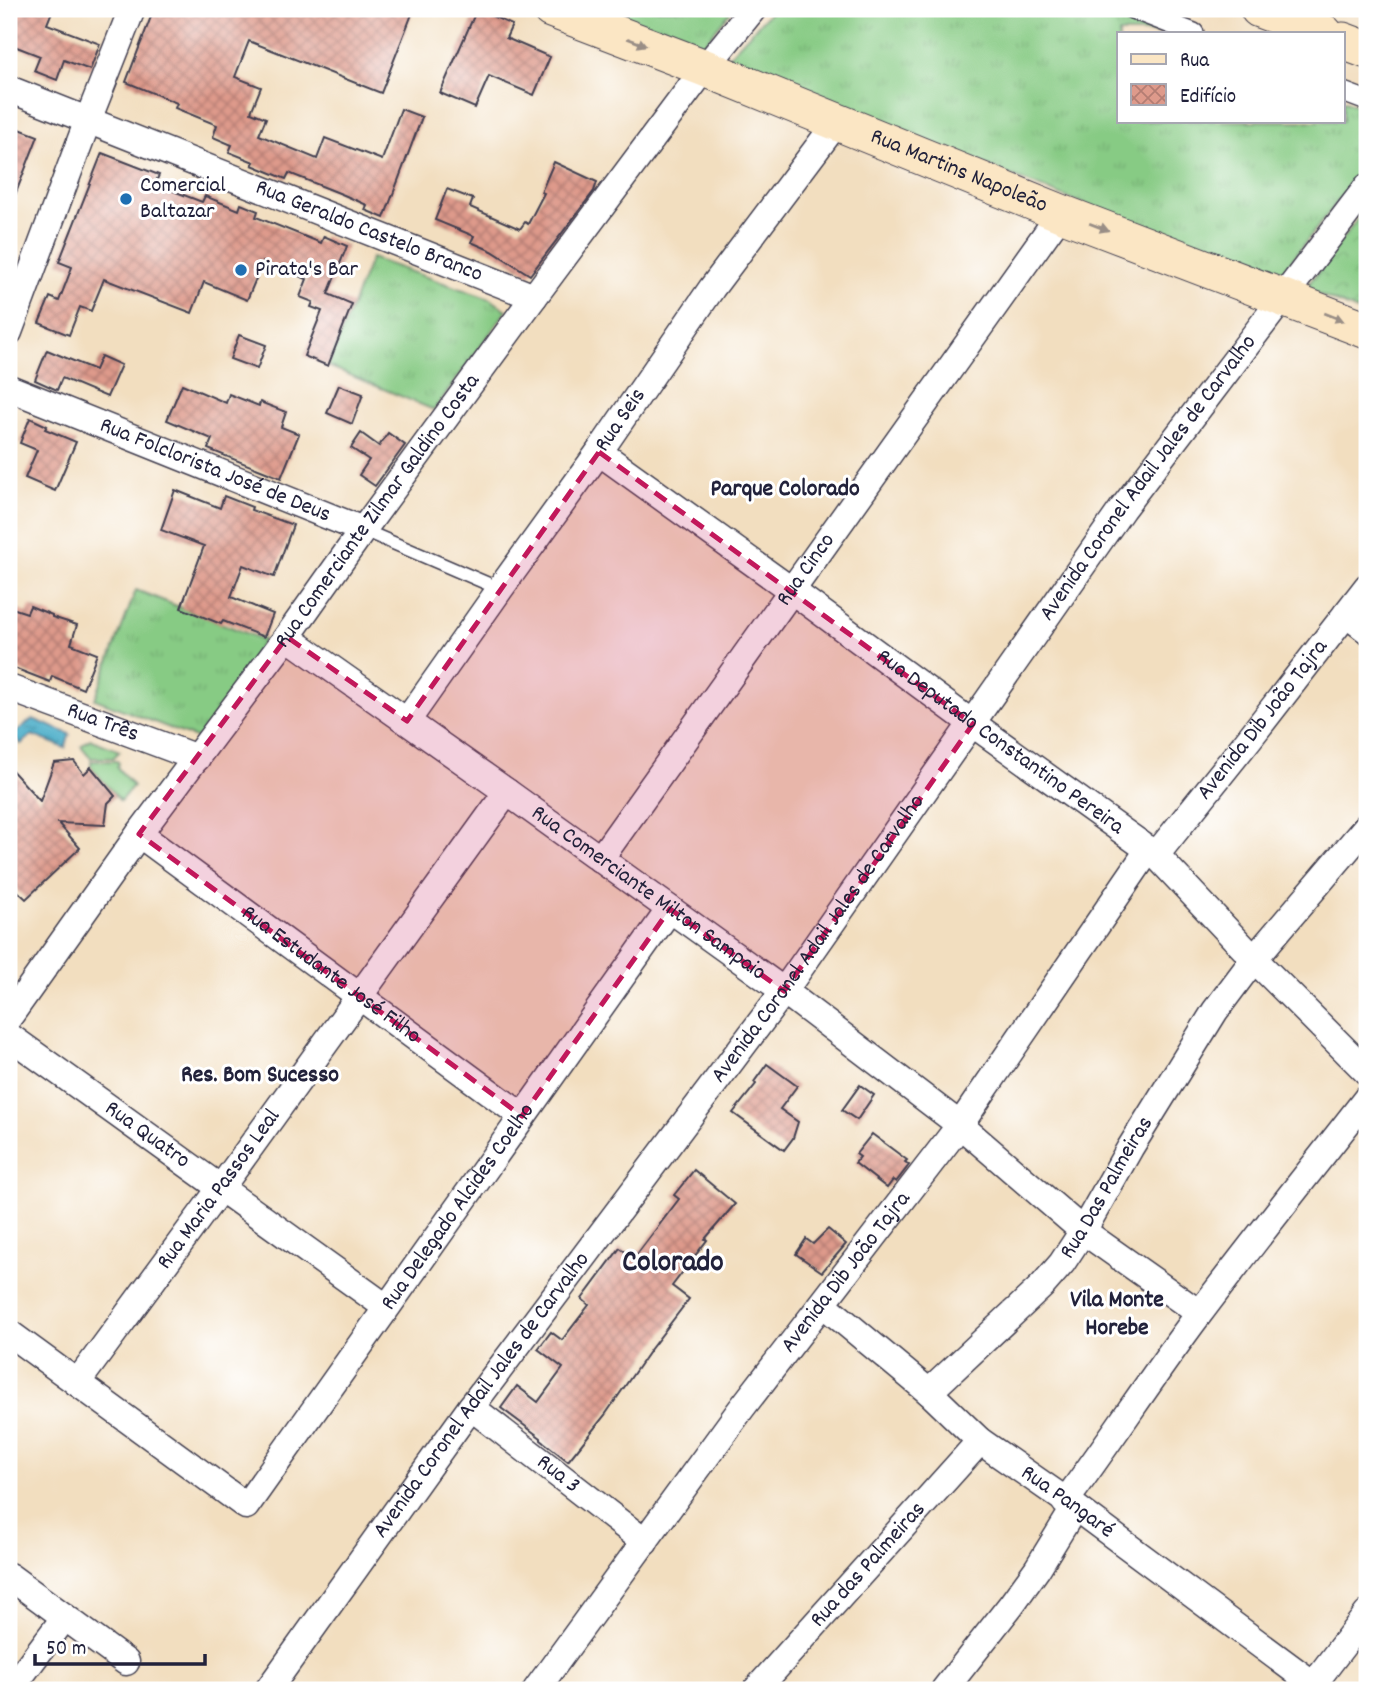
<svg xmlns="http://www.w3.org/2000/svg" width="1376" height="1699" font-family="Dekko,sans-serif">
<style>
.grass{fill:url(#grass-tufts);stroke:#547660;stroke-width:2}
.park{fill:url(#park-crowns);stroke:#547660;stroke-width:2}
.garden{fill:#87cb84;stroke:#547660;stroke-width:2}
.water{fill:url(#water-ripples);stroke:#346781;stroke-width:2}
.building{fill:url(#building-cross-hatch)}
.lines{fill:none;stroke-linecap:round;stroke-linejoin:round}
.service-casing{stroke:#413e4f;stroke-width:15}
.pedestrian-casing{stroke:#413e4f;stroke-width:22}
.minor-casing{stroke:#413e4f;stroke-width:29}
.secondary-casing{stroke:#413e4f;stroke-width:39}
.service{stroke:#fff;stroke-width:12}
.pedestrian{stroke:#fff;stroke-width:19}
.minor{stroke:#fff;stroke-width:26}
.secondary{stroke:#fbe6c4;stroke-width:37}
.oneway{fill:#998e86}
.marked{fill:#c2185b;fill-opacity:0.2;stroke:#c2185b;stroke-width:5;stroke-dasharray:14 9;stroke-linejoin:round}
.poi-dot{fill:#1f6fb2;stroke:#fff;stroke-width:2.5}
.labels{text-anchor:middle;dominant-baseline:central;stroke-width:6;stroke-linejoin:round;paint-order:stroke}
.street-label{font-size:23px;fill:#22223b;stroke:#fff}
.poi-label{font-size:23px;fill:#22223b;stroke:#fff;text-anchor:start}
.neighbourhood-label{font-size:24px;font-weight:bold;fill:#22223b;stroke:#fff}
.district-label{font-size:30px;font-weight:bold;fill:#22223b;stroke:#fff}
</style>
<defs>
<pattern id="grass-tufts" width="24" height="20" patternUnits="userSpaceOnUse" patternTransform="scale(1.75)"><rect width="24" height="20" fill="#87cb84"/><path d="M3 7l-1-3M5 7V3M7 7l1-3M15 17l-1-3M17 17v-4M19 17l1-3" fill="none" stroke="#74ae73"/></pattern>
<pattern id="park-crowns" width="20" height="18" patternUnits="userSpaceOnUse" patternTransform="scale(1.75)"><rect width="20" height="18" fill="#87cb84"/><path d="M2 6a3 3 0 1 1 6 0M12 15a3 3 0 1 1 6 0" fill="none" stroke="#74ae73"/></pattern>
<pattern id="water-ripples" width="26" height="14" patternUnits="userSpaceOnUse" patternTransform="scale(1.75)"><rect width="26" height="14" fill="#47acc7"/><path d="M2 4q2-2 4 0t4 0M15 11q2-2 4 0t4 0" fill="none" stroke="#3b8ca3"/></pattern>
<pattern id="building-cross-hatch" width="8" height="8" patternUnits="userSpaceOnUse" patternTransform="scale(1.75)"><rect width="8" height="8" fill="#de9a8b"/><path d="M0 0l8 8M0 8l8-8" fill="none" stroke="#b47d73"/></pattern>
</defs>
<rect width="100%" height="100%" fill="#fff"/>
<filter id="ink" filterUnits="userSpaceOnUse"><feTurbulence type="fractalNoise" baseFrequency=".0143" numOctaves="2"/><feDisplacementMap in="SourceGraphic" scale="14" xChannelSelector="R" yChannelSelector="G"/><feConvolveMatrix kernelMatrix="1 2 1 2 8 2 1 2 1" color-interpolation-filters="sRGB"/></filter>
<filter id="wash" filterUnits="userSpaceOnUse"><feTurbulence type="fractalNoise" baseFrequency=".00686" numOctaves="4" result="noise"/><feDisplacementMap in="SourceGraphic" scale="28" xChannelSelector="R" yChannelSelector="G"/><feGaussianBlur stdDeviation="1.57" result="paint"/><feColorMatrix in="noise" values="0 0 0 0 0 0 0 0 0 0 0 0 0 0 0 0 0 1.4 0 .05"/><feComposite in="paint" operator="in"/></filter>
<g filter="url(#wash)">
<rect width="100%" height="100%" fill="#f2debf"/>
<!-- grass -->
<g class="grass">
<path d="M588 9H733L698 51Z"/>
<path d="M773 9H1108L1171 33H1119V121H1343V100L1367 110V164L1276 280 723 62Z"/>
<path d="M371 258 490 299 507 310 434 410 328 366Z"/>
<path d="M136 590 264 640 200 740 95 699Z"/>
</g>
<!-- park -->
<path class="park" d="M1367 206V315L1305 289Z"/>
<!-- garden -->
<g class="garden">
<path d="M90 739 120 751 113 758H91L81 746Z"/>
<path d="M91 761H117L119 763 117 767 133 786 120 801 91 767Z"/>
</g>
<!-- water -->
<path class="water" d="M33 719 70 734 65 748 32 735 21 744 13 734Z"/>
<g id="blocks">
<!-- building -->
<g class="building">
<path d="M18 9H53L47 24 100 44 90 70 64 60 57 80 34 71 40 56 9 44V34Z"/>
<path d="M154 9H414L381 93 249 41 235 77 261 87 251 112 266 118 259 135 317 159 325 138 382 160 401 109 422 117 384 218 365 210 367 205 344 195 289 173 286 179 252 165 254 162 229 152 232 145 213 137 217 125 175 108 177 103 126 82Z"/>
<path d="M477 9 512 25 506 38 550 57 534 95 489 76 475 108 440 93Z"/>
<path d="M9 125 38 136 10 208H9Z"/>
<path d="M102 153 159 175 155 184 202 202 205 196 239 210 241 204 258 211 256 217 321 243 324 236 347 246 328 294 352 304 328 366 304 356 322 311 311 307 313 302 300 297 307 279 263 262 247 300 204 282 192 313 104 279 91 311 80 307 69 335 39 323 50 297 59 301 72 267 59 262Z"/>
<path d="M554 162 597 182 594 191 530 275 492 251 471 242 474 236 435 220 447 189 473 199 470 207 520 229 525 222 528 224 544 193 541 192Z"/>
<path d="M239 335 266 345 257 369 230 359Z"/>
<path d="M47 350 95 370 101 356 121 365 107 397 62 378 57 390 35 380Z"/>
<path d="M182 384 226 403 229 394 259 406 260 402 286 412 281 427 299 434 281 478 208 449 212 439 167 420Z"/>
<path d="M339 385 363 394 352 424 327 413Z"/>
<path d="M30 418 47 426 45 429 76 442 55 491 25 478 37 450 20 443Z"/>
<path d="M361 433 379 446 388 433 405 445 375 486 359 475 369 460 351 448Z"/>
<path d="M175 490 220 508 224 496 252 507 251 510 293 525 274 577 243 565 231 597 273 614 264 637 223 621 221 624 181 608 204 546 161 530Z"/>
<path d="M30 606 52 615V617L77 625 71 644 97 654 83 689 52 676 50 682 9 666V607L27 613Z"/>
<path d="M74 761 84 774 91 767 115 796 108 803 105 825 58 823 80 848 26 899 9 883V767L40 801 54 763Z"/>
<path d="M767 1064 797 1086 780 1109 798 1122 793 1138 784 1150 733 1113 756 1084 754 1082Z"/>
<path d="M860 1085 874 1095 857 1120 842 1110Z"/>
<path d="M872 1134 907 1160 905 1162 909 1165 896 1182 893 1180 887 1188 855 1163 860 1157 856 1154Z"/>
<path d="M694 1170 735 1204 705 1239 707 1240 672 1286 689 1299 650 1350 605 1415 568 1461 541 1440V1438L501 1408 517 1386 538 1402 563 1368 538 1349 551 1332 562 1340 589 1305 582 1299 620 1248 634 1258 679 1199 674 1195Z"/>
<path d="M828 1229 846 1244 822 1272 796 1254 806 1239 813 1244Z"/>
</g>
</g>
</g>
<g filter="url(#ink)">
<use href="#blocks" fill-opacity="0" stroke="#413e4f" stroke-width="2"/>
<g class="lines">
<!-- service casing -->
<g class="service-casing">
<path id="service" d="M363 530 500 589"/>
</g>
<!-- pedestrian casing -->
<g class="pedestrian-casing">
<g id="pedestrian">
<path d="M1132 9 1194 33"/>
<path d="M1343 92 1367 101"/>
</g>
</g>
<!-- minor casing -->
<g class="minor-casing">
<g id="minor">
<path id="s1" d="M9 89 534 297"/>
<path d="M9 332 88 120 132 9"/>
<path id="s2" d="M9 388 363 530"/>
<path id="s3" d="M599 452 791 590 973 724 1156 855 1254 959 1367 1072"/>
<path d="M1346 614 1367 630"/>
<path id="s4" d="M287 637 507 792 784 991 960 1125 1083 1231 1199 1313"/>
<path id="s5" d="M9 688 197 758"/>
<path id="s6" d="M407 721 500 589 599 452 712 288 837 122"/>
<path id="s7" d="M139 834 522 1116"/>
<path id="s8" d="M1156 855 1249 739 1367 587"/>
<path id="s9" d="M600 859 1061 213"/>
<path id="s10" d="M9 1017 139 834 287 637 363 530 534 297 705 68 753 9"/>
<path id="s11" d="M9 1036 386 1307"/>
<path id="s12" d="M823 1304 929 1392 980 1441 1075 1507 1321 1690"/>
<path id="s13" d="M9 1333 246 1506 670 909"/>
<path id="s14" d="M77 1383 220 1189 507 792"/>
<path id="s15" d="M929 1392 1042 1286 1062 1263 1083 1231 1130 1148 1215 1011 1254 959 1367 826"/>
<path id="s16" d="M471 1407 645 1542"/>
<path d="M1065 1502C1111 1440 1153 1375 1199 1314 1254 1241 1311 1170 1367 1098"/>
<path d="M9 1576 126 1662"/>
<path d="M10 1690 65 1617"/>
<path id="s17" d="M268 1690 471 1407 784 991 1122 509 1367 187"/>
<path id="s18" d="M536 1690 741 1409 960 1125 1149 849"/>
<path id="s19" d="M756 1690 980 1441"/>
<path d="M944 1690 1011 1605 1037 1569 1075 1507"/>
<path d="M1309 1690 1367 1614"/>
</g>
</g>
<!-- secondary casing -->
<g class="secondary-casing">
<g id="secondary">
<path id="s20" d="M551 9 705 68 1061 213 1367 330"/>
<path d="M1259 9 1324 33"/>
<path d="M1343 41 1367 50"/>
</g>
</g>
<!-- service -->
<use href="#service" class="service"/>
<!-- pedestrian -->
<use href="#pedestrian" class="pedestrian"/>
<!-- minor -->
<use href="#minor" class="minor"/>
<!-- secondary -->
<use href="#secondary" class="secondary"/>
</g>
<!-- one-way arrows -->
<defs><path id="oneway-solid" d="M-6-.8H1V-3.2L6.5 0L1 3.2V.8H-6Z" transform="scale(1.75)"/></defs>
<g class="oneway">
<use href="#oneway-solid" transform="translate(637 42) rotate(21)"/>
<use href="#oneway-solid" transform="translate(1099 227) rotate(21)"/>
<use href="#oneway-solid" transform="translate(1334 317) rotate(22)"/>
</g>
</g>
<!-- marked area -->
<path class="marked" d="M599 452 973 724 784 991 670 909 522 1116 139 834 287 637 407 721Z"/>
<!-- markers -->
<g class="poi-dot">
<circle cx="126" cy="199" r="7"/>
<circle cx="241" cy="270" r="7"/>
</g>
<g class="labels">
<!-- street labels -->
<g class="street-label">
<text stroke="none"><textPath href="#s20" startOffset="439">Rua Martins Napoleão</textPath></text>
<text stroke="none"><textPath href="#s1" startOffset="387">Rua Geraldo Castelo Branco</textPath></text>
<text stroke="none"><textPath href="#s6" startOffset="369">Rua Seis</textPath></text>
<text stroke="none"><textPath href="#s2" startOffset="222">Rua Folclorista José de Deus</textPath></text>
<text stroke="none"><textPath href="#s17" startOffset="1498">Avenida Coronel Adail Jales de Carvalho</textPath></text>
<text stroke="none"><textPath href="#s10" startOffset="626">Rua Comerciante Zilmar Galdino Costa</textPath></text>
<text stroke="none"><textPath href="#s9" startOffset="355">Rua Cinco</textPath></text>
<text stroke="none"><textPath href="#s8" startOffset="172">Avenida Dib João Tajra</textPath></text>
<text stroke="none"><textPath href="#s5" startOffset="100">Rua Três</textPath></text>
<text stroke="none"><textPath href="#s3" startOffset="495">Rua Deputado Constantino Pereira</textPath></text>
<text stroke="none"><textPath href="#s4" startOffset="443">Rua Comerciante Milton Sampaio</textPath></text>
<text stroke="none"><textPath href="#s17" startOffset="931">Avenida Coronel Adail Jales de Carvalho</textPath></text>
<text stroke="none"><textPath href="#s7" startOffset="238">Rua Estudante José Filho</textPath></text>
<text stroke="none"><textPath href="#s11" startOffset="170">Rua Quatro</textPath></text>
<text stroke="none"><textPath href="#s15" startOffset="273">Rua Das Palmeiras</textPath></text>
<text stroke="none"><textPath href="#s14" startOffset="240">Rua Maria Passos Leal</textPath></text>
<text stroke="none"><textPath href="#s13" startOffset="660">Rua Delegado Alcides Coelho</textPath></text>
<text stroke="none"><textPath href="#s18" startOffset="520">Avenida Dib João Tajra</textPath></text>
<text stroke="none"><textPath href="#s17" startOffset="364">Avenida Coronel Adail Jales de Carvalho</textPath></text>
<text stroke="none"><textPath href="#s16" startOffset="110">Rua 3</textPath></text>
<text stroke="none"><textPath href="#s12" startOffset="315">Rua Pangaré</textPath></text>
<text stroke="none"><textPath href="#s19" startOffset="168">Rua das Palmeiras</textPath></text>
</g>
<!-- poi labels -->
<g class="poi-label">
<text x="140" y="186">Comercial<tspan x="140" dy="26">Baltazar</tspan></text>
<text x="255" y="270">Pirata's Bar</text>
</g>
<!-- neighbourhood labels -->
<g class="neighbourhood-label">
<text x="785" y="490">Parque Colorado</text>
<text x="260" y="1076">Res. Bom Sucesso</text>
<text x="1117" y="1301">Vila Monte<tspan x="1117" dy="28">Horebe</tspan></text>
</g>
<!-- district labels -->
<g class="district-label">
<text x="673" y="1264">Colorado</text>
</g>
</g>
<!-- margin -->
<rect width="1376" height="1699" fill="none" stroke="#fff" stroke-width="35"/>
<!-- legend -->
<rect x="1117" y="32" width="228" height="91" fill="#ffffff" stroke="#a7a7b1" stroke-width="2"/>
<rect x="1131" y="54" width="35" height="10" fill="#fbe6c4" stroke="#a7a7b1" stroke-width="2"/>
<text x="1180" y="66" font-size="21" fill="#22223b">Rua</text>
<rect x="1131" y="84" width="35" height="21" fill="url(#building-cross-hatch)" stroke="#a7a7b1" stroke-width="2"/>
<text x="1180" y="102" font-size="21" fill="#22223b">Edifício</text>
<!-- scale -->
<path d="M35 1654v10h170v-10" fill="none" stroke="#22223b" stroke-width="3.5"/>
<text x="46" y="1654" font-size="21" fill="#22223b" stroke="#ffffff" stroke-width="5" paint-order="stroke">50 m</text>
</svg>
